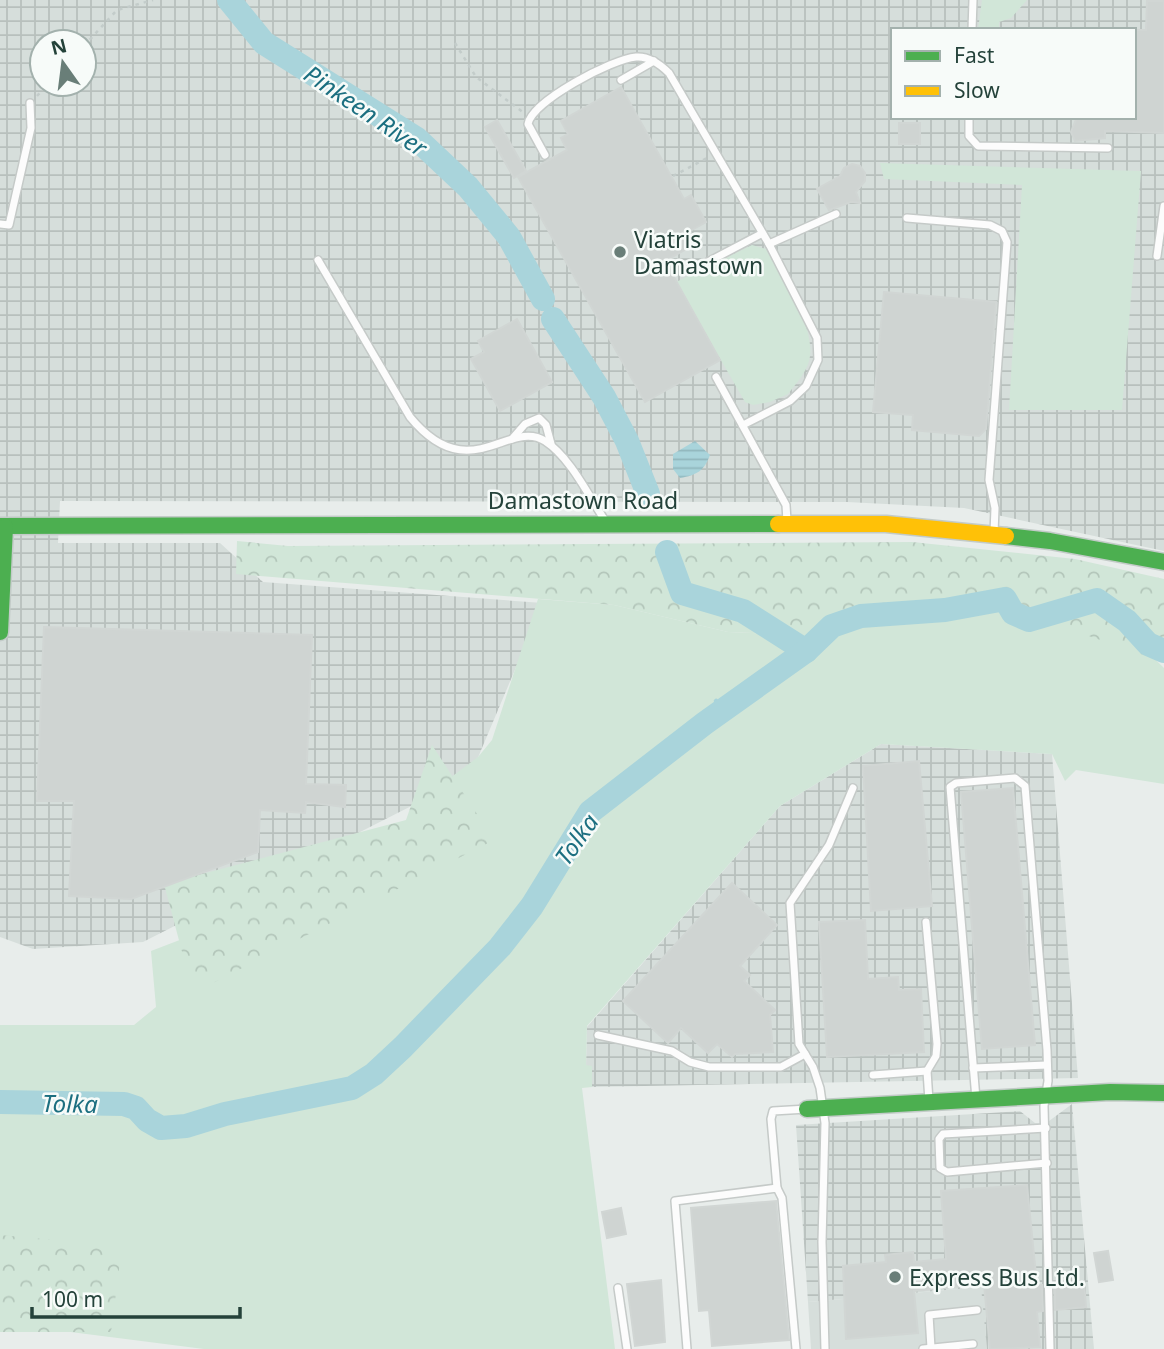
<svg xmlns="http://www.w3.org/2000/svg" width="1164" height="1349" font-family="'Noto Sans',sans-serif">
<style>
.built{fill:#d6dedb}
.industrial{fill:url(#industrial-grid);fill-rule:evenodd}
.green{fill:#d1e6d8}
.forest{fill:url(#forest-crowns)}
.water{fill:url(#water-rules)}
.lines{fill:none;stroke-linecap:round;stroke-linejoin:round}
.stream{stroke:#a9d4db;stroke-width:4.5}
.river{stroke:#a9d4db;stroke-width:24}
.building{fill:#cfd4d2;stroke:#d1d6d4;stroke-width:2}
.lane-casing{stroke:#c5cac8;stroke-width:10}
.fast-casing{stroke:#c3cbc8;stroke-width:19}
.slow-casing{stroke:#c3cbc8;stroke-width:19}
.path{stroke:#c3ccca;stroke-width:2.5;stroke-dasharray:3.5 5;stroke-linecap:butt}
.lane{stroke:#fcfcfc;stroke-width:7}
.fast{stroke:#4caf50;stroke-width:16}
.slow{stroke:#ffc107;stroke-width:16}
.poi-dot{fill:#697e78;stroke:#f7fbf9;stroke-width:2.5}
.labels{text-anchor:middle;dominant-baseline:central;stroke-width:5;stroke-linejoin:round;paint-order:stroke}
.poi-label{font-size:23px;fill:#24423a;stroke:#f7fbf9;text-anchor:start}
.street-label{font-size:23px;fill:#24423a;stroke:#f7fbf9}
.water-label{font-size:24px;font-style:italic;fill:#1c6f80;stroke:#f7fbf9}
</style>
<defs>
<pattern id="industrial-grid" width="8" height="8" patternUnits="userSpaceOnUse" patternTransform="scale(1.75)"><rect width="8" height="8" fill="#d6dedb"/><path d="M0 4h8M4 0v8" fill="none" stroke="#b8c0bd"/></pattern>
<pattern id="forest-crowns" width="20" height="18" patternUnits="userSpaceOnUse" patternTransform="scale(1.75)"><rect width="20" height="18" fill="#d1e6d8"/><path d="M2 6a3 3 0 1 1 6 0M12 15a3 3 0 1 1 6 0" fill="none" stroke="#b3c6ba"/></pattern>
<pattern id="water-rules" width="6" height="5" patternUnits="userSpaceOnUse" patternTransform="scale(1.75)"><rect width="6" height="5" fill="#a9d4db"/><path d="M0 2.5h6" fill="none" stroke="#91b7bd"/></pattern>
</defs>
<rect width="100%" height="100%" fill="#e8edeb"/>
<!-- built -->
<path class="built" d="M982 1287 987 1349H811L808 1302Z"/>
<!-- industrial -->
<g class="industrial">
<path d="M0 0H1164V551L964 508 847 502 60 501 58 543H220L263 582 543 603 474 767 443 790 143 942 33 949 0 937ZM893 30H1134V117H893ZM42 42H84V84H42Z"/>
<path d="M881 744 1052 754 1078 1078 592 1087V1066H586L587 1027 780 806Z"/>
<path d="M1072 1104 1094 1349H987L981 1287 808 1302 796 1125 1020 1111 1035 1123 1045 1124Z"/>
</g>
<!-- green -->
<g class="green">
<path d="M982 0H1027L1011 18 999 22V30H978Z"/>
<path d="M880 163 1141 171 1122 410H1009L1022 185 884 179Z"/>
<path d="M752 245 766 249C781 278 818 328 809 361 806 373 795 385 788 394L770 402 753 405 745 402 676 282Z"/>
<path d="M538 599 614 605 728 632 773 634 804 643 783 654 721 699 627 769 579 812 540 884 448 992 366 1072 344 1085 234 1101 190 1121 174 1123 160 1119 147 1104 108 1095 39 1097 0 1092V1025H134L156 1007 151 951 355 873 450 778 478 757 492 740Z"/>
<path d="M1003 602 1121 626 1164 668V784L1076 770 1065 781 1052 754 881 744 780 806 587 1026 586 1065 592 1066V1087L582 1088 615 1349H204L0 1323V1107L110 1108 132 1113 149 1125 169 1131 246 1112 348 1096 373 1079 434 1027 555 883 594 813 842 626 864 619 951 612Z"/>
</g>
<!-- forest -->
<g class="forest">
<path d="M237 541 288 546 912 542 1075 559 1164 579V662L1028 615 850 610 804 643 773 634 728 632 614 605 236 574Z"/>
<path d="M432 745 494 840 193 993 164 884 406 820Z"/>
<path d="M0 1235 122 1246 111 1332H0Z"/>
</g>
<!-- water -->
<path class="water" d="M695 441 710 455C704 471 697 475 680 478L673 469V454Z"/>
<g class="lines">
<!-- stream -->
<path class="stream" d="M716 701 723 710"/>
<!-- river -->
<g class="river">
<path d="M229 0 264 43 417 139 468 187 509 237 543 299"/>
<path d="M553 319 604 397 627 441 648 494"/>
<path d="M667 552 682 593 743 611 806 651"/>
<path d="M0 1102 124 1104 136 1108 147 1120 161 1128 186 1126 225 1114 352 1088 374 1074 403 1047 500 947 532 906 590 812 705 723 806 651 832 626 861 616 945 610 1005 599 1013 613 1029 620 1097 600 1127 621 1148 644 1164 651"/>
</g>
</g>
<!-- building -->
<g class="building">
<path d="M1147 1H1164V133L1105 131V138L1075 141 1071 132 1077 117H1134V30H1146Z"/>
<path d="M621 87 684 199 691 195 706 222 690 231 697 243 665 261 720 360 645 402 518 177 567 150 561 138 568 134 561 121Z"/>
<path d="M497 120 526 171 514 178 485 127Z"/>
<rect x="899" y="123" width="21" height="21"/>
<path d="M852 164 860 166 865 173V181L856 192 860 203 851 202 829 210 817 189 840 176 844 168Z"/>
<path d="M884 292 996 302 986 429 979 436 912 430 913 415 873 412Z"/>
<path d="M517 319 552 382 500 411 471 359 484 352 478 341Z"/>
<path d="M44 627 312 635 306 784 346 785 345 807 306 802 305 813 260 810 258 852 131 899 69 896 74 801H37Z"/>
<path d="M919 761 932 906 871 911 863 766Z"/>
<path d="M1013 788 1035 1045 982 1049 961 792Z"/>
<path d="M732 883 777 925 740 966 750 975 744 981 775 1010 770 1015 773 1052 735 1054 732 1057 717 1044 708 1053 681 1028 668 1043 623 1001Z"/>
<path d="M865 920 868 979 898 977 899 990 921 989 924 1052 827 1057 819 922Z"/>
<path d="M1027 1185 1037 1285H1042L1043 1311 1037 1312 1040 1347 990 1349 984 1284 914 1291 918 1333 846 1339 843 1266 886 1262 885 1255 913 1252 914 1262 946 1259 941 1191Z"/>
<path d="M776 1201 789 1340 712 1346 709 1310 699 1311 691 1208Z"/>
<path d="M621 1208 626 1234 607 1238 602 1212Z"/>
<path d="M1108 1251 1113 1280 1099 1282 1094 1253Z"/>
<path d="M661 1280 665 1342 635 1346 627 1284Z"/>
<path d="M1084 1281 1086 1307 1055 1310V1284Z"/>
</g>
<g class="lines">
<!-- lane casing -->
<g class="lane-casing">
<g id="lane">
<path d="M972 30 973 0"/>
<path d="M621 80 654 61"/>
<path d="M969 117V136L978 146 1108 148"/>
<path d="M545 155 528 124C532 101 612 59 636 57 649 56 660 64 669 73L769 244 817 338 818 360 806 386 790 401 743 425"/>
<path d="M907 218 990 225 1002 231 1007 242 989 480 995 508 994 533"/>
<path d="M0 224 9 225 31 128 30 103"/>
<path d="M769 244 836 214"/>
<path d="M1157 256 1164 206"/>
<path d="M318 260 410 417C469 489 509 418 545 441 571 458 589 497 606 522"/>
<path d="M702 265 761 234"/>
<path d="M716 377 786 505 787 521"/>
<path d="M512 439 525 424 539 418 546 425 551 444"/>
<path d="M926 922 937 1044 936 1056 927 1071 929 1101"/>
<path d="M598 1035 672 1051 690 1062 709 1067H781L805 1054"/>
<path d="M973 1068 1047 1065"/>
<path d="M873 1075 927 1071"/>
<path d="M976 1099 950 787 956 783 1015 778 1025 786 1047 1050 1048 1081 1044 1106 1050 1349"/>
<path d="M1046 1128 943 1134 939 1139 940 1168 947 1172 1047 1163"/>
<path d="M777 1188 771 1119 773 1111 807 1109"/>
<path d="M618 1288 627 1349"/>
<path d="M931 1348 929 1315 977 1310"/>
<path d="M687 1349 675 1201 777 1188 782 1198 796 1349"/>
<path d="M825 1349 822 1242 825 1123 820 1088 813 1067 799 1044 790 903 829 845 853 788"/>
<path d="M923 1349 973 1344"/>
</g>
</g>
<!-- fast casing -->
<g class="fast-casing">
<g id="fast">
<path d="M0 526 778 524"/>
<path d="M1006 536 1050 541 1164 562"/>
<path d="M0 632 5 527"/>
<path d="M807 1109 1110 1092 1164 1093"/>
</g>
</g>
<!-- slow casing -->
<g class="slow-casing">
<path id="slow" d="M778 524H886L1006 536"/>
</g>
<!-- path -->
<g class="path">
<path d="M455 43 476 77 524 113"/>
<path d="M84 46 117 10 153 0"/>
<path d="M37 96 48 84"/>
<path d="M673 176 707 158"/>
</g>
<!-- lane -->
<use href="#lane" class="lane"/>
<!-- fast -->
<use href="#fast" class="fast"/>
<!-- slow -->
<use href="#slow" class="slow"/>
</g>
<!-- markers -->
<g class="poi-dot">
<circle cx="620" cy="252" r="7"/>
<circle cx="895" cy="1277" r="7"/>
</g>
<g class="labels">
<!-- poi labels -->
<g class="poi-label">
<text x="634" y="239">Viatris<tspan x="634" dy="26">Damastown</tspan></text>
<text x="909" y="1277">Express Bus Ltd.</text>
</g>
<!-- street labels -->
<g class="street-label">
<text x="583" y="500">Damastown Road</text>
</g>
<!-- water labels -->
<g class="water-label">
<text transform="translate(366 110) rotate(34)">Pinkeen River</text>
<text transform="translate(576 839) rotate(-55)">Tolka</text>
<text transform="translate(70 1103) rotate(1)">Tolka</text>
</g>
</g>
<!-- legend -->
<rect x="891" y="28" width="245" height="91" fill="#f7fbf9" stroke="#a3b1ad" stroke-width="2"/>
<rect x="905" y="51" width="35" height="10" fill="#4caf50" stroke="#a3b1ad" stroke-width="2"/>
<text x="954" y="63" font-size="21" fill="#24423a">Fast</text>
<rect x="905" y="86" width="35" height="10" fill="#ffc107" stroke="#a3b1ad" stroke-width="2"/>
<text x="954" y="98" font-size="21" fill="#24423a">Slow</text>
<!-- north arrow -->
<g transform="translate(63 63) rotate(346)"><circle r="33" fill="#f7fbf9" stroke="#a3b1ad" stroke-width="2"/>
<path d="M0-5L12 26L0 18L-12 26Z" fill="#697e78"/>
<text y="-10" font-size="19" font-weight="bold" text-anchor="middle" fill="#24423a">N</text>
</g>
<!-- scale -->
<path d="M32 1307v10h208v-10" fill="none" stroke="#24423a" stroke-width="3.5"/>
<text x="42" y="1307" font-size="21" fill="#24423a" stroke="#f7fbf9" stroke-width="5" paint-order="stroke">100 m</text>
</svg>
